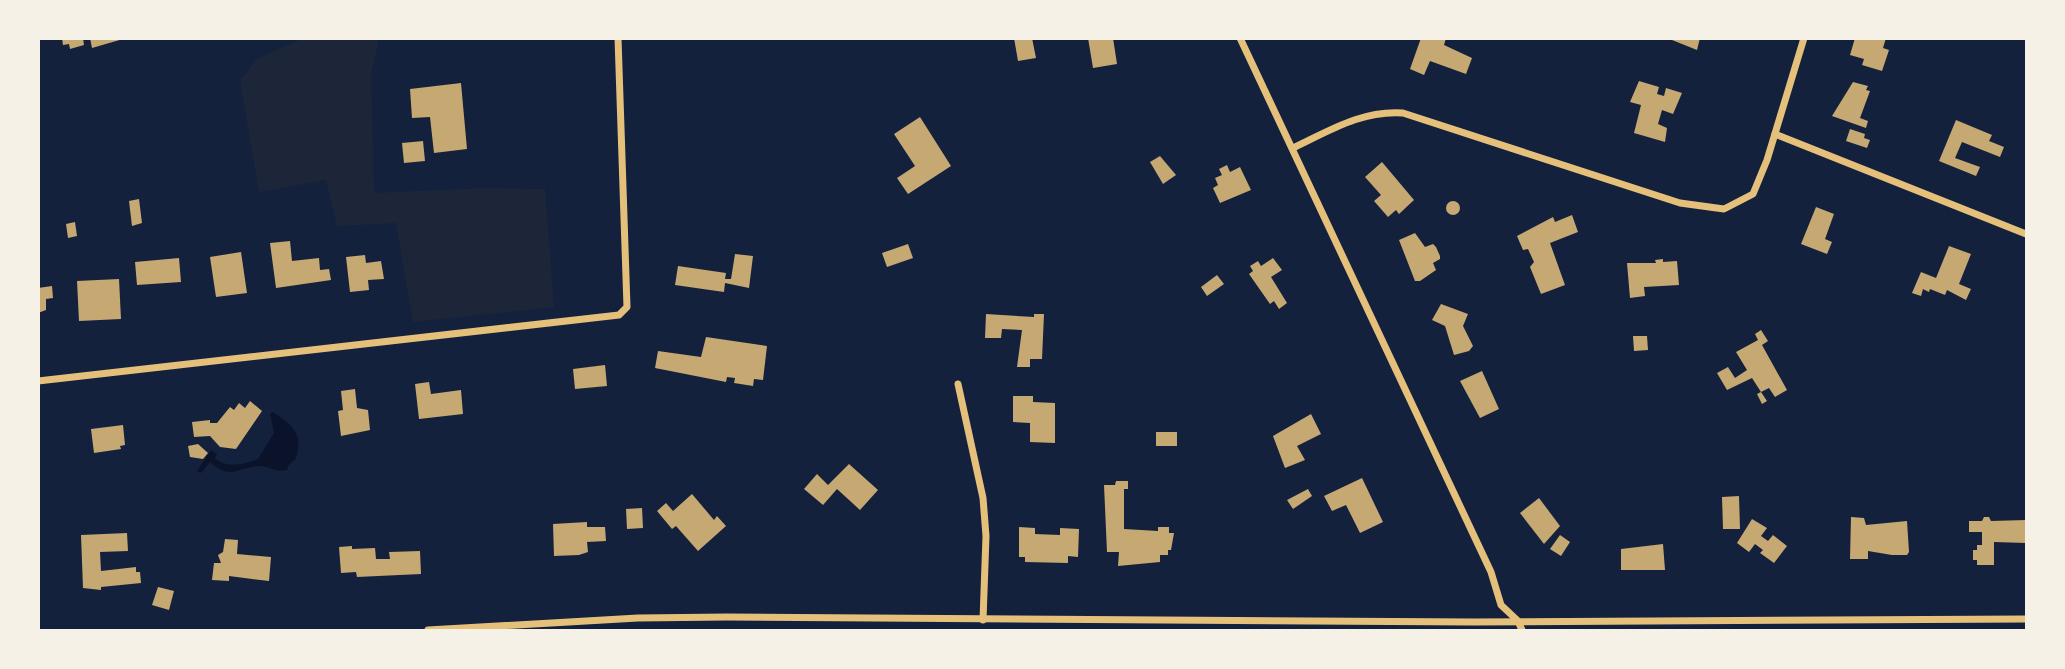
<svg xmlns="http://www.w3.org/2000/svg" width="2065" height="669" font-family="Arial,sans-serif">
<style>
.green{fill:#1d2539}
.water{fill:#0b132b}
.building{fill:#c6a872}
.lines{fill:none;stroke-linecap:round;stroke-linejoin:round}
.minor{stroke:#e5c07b;stroke-width:7}
</style>
<rect width="100%" height="100%" fill="#14213d"/>
<!-- green -->
<path class="green" d="M302 39H379L371 74 374 193 485 188 545 189 554 307 413 322 396 223 337 226 326 180 259 192 240 80 258 58Z"/>
<!-- water -->
<path class="water" d="M273 412C292 425 304 433 296 458 295 461 288 463 287 470 276 473 269 466 259 466 237 467 231 481 210 462L201 473 197 471 211 450 217 454 215 458C226 469 246 464 258 459L274 433 270 414Z"/>
<!-- building -->
<g class="building">
<path d="M62 38H83L84 45 70 49 69 44 63 45Z"/>
<path d="M90 38H123V39L92 48Z"/>
<path d="M1014 38H1032L1036 58 1018 61Z"/>
<path d="M1088 38H1113L1117 64 1093 68Z"/>
<path d="M1421 38H1446L1444 45 1472 58 1466 74 1430 61 1424 75 1410 69Z"/>
<path d="M1667 38H1700L1697 50Z"/>
<path d="M1855 38H1886L1883 48 1889 50 1882 71 1862 65 1864 59 1850 55Z"/>
<path d="M1639 81 1659 87 1657 94 1664 96 1666 88 1682 93 1673 114 1662 110 1658 124 1667 128 1665 142 1634 133 1641 105 1630 102Z"/>
<path d="M1853 82 1868 86 1866 90 1870 91 1860 118 1868 121 1866 128 1832 116Z"/>
<path d="M461 83 467 149 434 153 430 117 412 118 410 89Z"/>
<path d="M920 117 951 166 908 194 897 178 915 166 894 134Z"/>
<path d="M1956 120 1992 135 1989 141 2004 147 2000 157 1962 142 1955 158 1980 167 1976 176 1939 161Z"/>
<path d="M1850 129 1865 134 1864 138 1870 140 1867 148 1846 141Z"/>
<path d="M423 141 425 161 404 163 402 143Z"/>
<path d="M1160 156 1176 175 1163 184 1150 162Z"/>
<path d="M1382 162 1414 200 1399 214 1396 210 1388 217 1374 201 1381 195 1365 177Z"/>
<path d="M1227 165 1230 172 1240 167 1251 190 1220 203 1213 188 1218 185 1215 178 1222 175 1219 169Z"/>
<path d="M139 199 142 223 132 226 129 201Z"/>
<circle cx="1453" cy="208" r="7"/>
<path d="M1816 207 1834 214 1825 239 1832 242 1827 254 1801 244Z"/>
<path d="M1572 215 1578 232 1550 243 1565 285 1541 294 1530 267 1534 262 1528 249 1523 250 1517 236 1553 217 1555 222Z"/>
<path d="M75 222 77 236 68 238 66 224Z"/>
<path d="M1415 233 1425 247 1433 244 1436 247 1440 256V259L1433 263 1436 270 1420 281H1415L1399 240Z"/>
<path d="M290 241 292 261 319 258 320 270 329 269 331 280 276 288 270 243Z"/>
<path d="M908 244 913 258 887 267 882 253Z"/>
<path d="M1949 246 1971 254 1959 284 1971 289 1966 300 1947 290 1945 295 1930 289 1929 292 1923 289 1921 296 1912 293 1921 272 1936 278Z"/>
<path d="M241 252 247 293 216 297 210 257Z"/>
<path d="M735 254 753 256 749 288 725 283 724 292 675 285 678 266 726 273 725 279H731Z"/>
<path d="M365 255 366 263 381 261 384 279 368 280 369 290 350 292 346 257Z"/>
<path d="M179 258 181 282 137 285 135 262Z"/>
<path d="M1273 258 1282 270 1271 277 1287 303 1279 309 1274 301 1270 304 1249 274 1253 271 1250 266 1258 261 1261 266Z"/>
<path d="M1663 259V262L1677 261 1679 285 1644 287 1645 296 1630 298 1627 263H1656L1655 260Z"/>
<path d="M1217 275 1224 284 1207 296 1201 287Z"/>
<path d="M119 279 121 319 79 321 77 281Z"/>
<path d="M52 286 53 298 46 299V310L38 313V288Z"/>
<path d="M1441 304 1468 314 1463 326 1473 346 1469 351 1454 355 1445 326 1432 320Z"/>
<path d="M986 314 1034 317V314H1044L1042 359H1030V367H1017L1022 330 1002 329 1001 338H985Z"/>
<path d="M1761 330 1768 341 1762 345 1787 390 1775 397 1769 388 1761 392 1767 401 1762 404 1757 394 1761 392 1752 378 1727 390 1717 373 1728 367 1735 378 1747 370 1736 352 1758 340 1755 334Z"/>
<path d="M1633 336H1647L1648 350 1634 351Z"/>
<path d="M706 337 767 346 763 380 754 379 753 386 734 383 735 378 727 377 726 382 655 368 658 351 701 357Z"/>
<path d="M605 365 607 386 575 389 573 369Z"/>
<path d="M1482 371 1499 409 1480 418 1460 381Z"/>
<path d="M429 382 431 394 461 390 463 414 419 419 415 384Z"/>
<path d="M355 389 357 408 368 410 370 430 341 436 338 411 343 410 341 391Z"/>
<path d="M1013 396H1033V402L1055 403V443L1030 442V423L1013 422Z"/>
<path d="M250 401 262 411 236 449 220 447 210 436 194 437 192 422 210 420V423H217L230 407 234 410 239 403 245 408Z"/>
<path d="M1311 414 1321 434 1297 446 1305 460 1285 468 1273 436Z"/>
<path d="M123 425 125 445 120 446 121 449 94 453 91 429Z"/>
<rect x="1156" y="432" width="21" height="14"/>
<path d="M198 444 208 453 203 459 190 457 188 446Z"/>
<path d="M849 464 878 490 860 510 837 489 823 505 804 489 817 474 828 485Z"/>
<path d="M1362 478 1383 522 1360 533 1346 505 1332 511 1324 496Z"/>
<path d="M1116 481H1128V489H1124V529L1158 531V527H1169V533H1174L1171 550H1168V555H1160V562L1118 566 1119 552H1107L1104 485H1115Z"/>
<path d="M1308 489 1312 496 1293 509 1287 500Z"/>
<path d="M692 494 714 520 717 516 726 526 698 551 676 526 672 529 657 511 666 503 673 511Z"/>
<path d="M1739 496 1740 529H1723L1722 497Z"/>
<path d="M1539 498 1560 526 1544 544 1520 513Z"/>
<path d="M642 508 643 528 627 529 626 509Z"/>
<path d="M1851 517 1864 518 1866 525 1907 521 1909 552 1907 555H1892L1868 551V559H1850Z"/>
<path d="M1984 517H1989L1991 521 2026 520V543L1994 542V565H1977V560H1973V550H1977V545H1982V532H1969V521H1982Z"/>
<path d="M1752 519 1767 528 1761 536 1768 541 1773 535 1787 546 1774 563 1760 553 1763 550 1755 544 1749 552 1737 543Z"/>
<path d="M587 522V527H605L606 541 587 542 588 552 579 555 554 556 553 524Z"/>
<path d="M1019 527 1035 528V534L1060 535V528L1079 529 1078 557 1068 556V563L1025 562V557H1019Z"/>
<path d="M127 533 128 551 100 552 101 571 136 567V572H140L141 583 101 587V590L83 588 81 535Z"/>
<path d="M1560 535 1570 542 1561 556 1550 549Z"/>
<path d="M225 539 238 540 237 554 271 557 269 581 229 576V581L212 580 214 563H221L218 555 223 552Z"/>
<path d="M1663 544 1665 570H1621V549Z"/>
<path d="M352 546V549L375 548 376 559H390L389 552 420 551 421 574 357 577 356 572 341 573 339 547Z"/>
<path d="M158 587 174 591 169 610 152 605Z"/>
</g>
<g class="lines">
<!-- minor -->
<g class="minor">
<path d="M1240 38 1491 572 1501 605 1518 621 1522 630"/>
<path d="M1775 134 2026 234"/>
<path d="M1293 148C1329 131 1362 110 1403 113L1680 203 1724 209 1753 194 1767 160 1804 38"/>
<path d="M38 381 619 315 627 307 618 38"/>
<path d="M958 384 983 498 986 536 983 620"/>
<path d="M428 630 638 618 727 617 1473 622 2026 619"/>
</g>
</g>
<!-- border -->
<rect width="2065" height="669" fill="none" stroke="#f6f1e7" stroke-width="80"/>
</svg>
